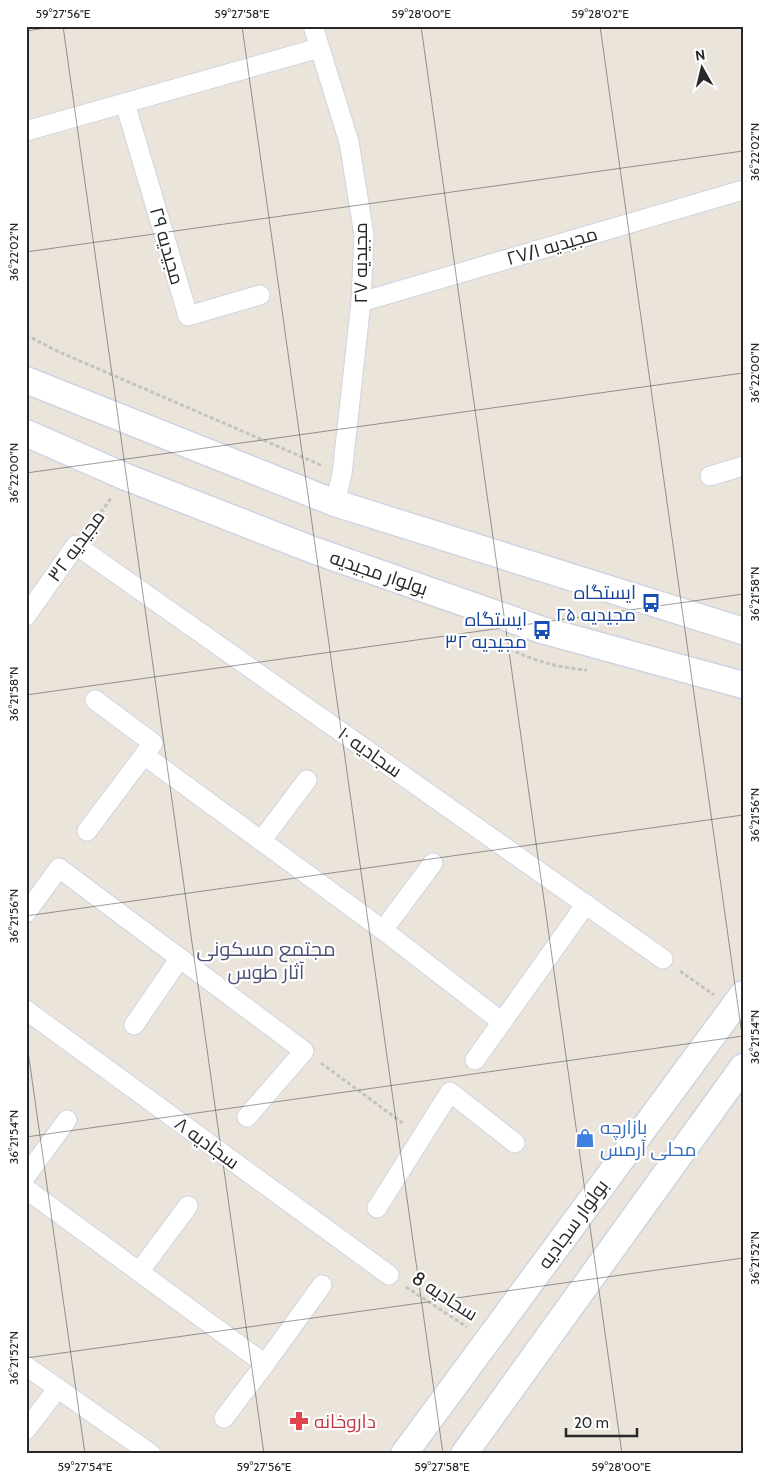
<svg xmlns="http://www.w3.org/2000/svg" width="769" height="1480" font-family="Cabin,Cairo,sans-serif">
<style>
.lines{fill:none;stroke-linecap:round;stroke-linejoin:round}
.minor-casing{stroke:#d0d3e1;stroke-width:21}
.secondary-casing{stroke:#d0d3e1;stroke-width:29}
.path{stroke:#c3c3c3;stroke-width:3;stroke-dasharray:4 2.5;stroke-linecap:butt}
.minor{stroke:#fff;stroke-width:19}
.secondary{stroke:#fff;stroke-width:26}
.ticks{fill:none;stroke:#282828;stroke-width:1;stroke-opacity:0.45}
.labels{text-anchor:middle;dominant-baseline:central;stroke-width:4.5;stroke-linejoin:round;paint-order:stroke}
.street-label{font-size:19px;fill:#282828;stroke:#fff}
.transit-label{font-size:19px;fill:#164399;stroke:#fff;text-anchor:end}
.shop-label{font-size:19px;fill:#366cbe;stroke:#fff;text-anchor:start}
.health-label{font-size:19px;fill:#be3a42;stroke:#fff;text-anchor:start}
.neighbourhood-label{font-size:20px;fill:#4c5276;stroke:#fff}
.neatline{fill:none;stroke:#282828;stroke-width:2}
.ticks-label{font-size:12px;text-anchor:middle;fill:#282828}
</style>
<rect width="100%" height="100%" fill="#eae4db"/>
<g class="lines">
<!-- minor casing -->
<g class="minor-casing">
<g id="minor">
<path d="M313 26 349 142 364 235 361 302 342 474 335 503"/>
<path d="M125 103 188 316 260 295"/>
<path d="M26 131 319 48"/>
<path d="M361 302 743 190"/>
<path d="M710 476 743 466"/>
<path d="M26 616 76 545 663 959"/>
<path d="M144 755 383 930 502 1022"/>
<path d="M87 831 153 743 95 700"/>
<path d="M261 841 307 780"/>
<path d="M26 913 59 868 304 1051 247 1117"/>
<path d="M383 930 433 863"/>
<path d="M26 1010 389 1275"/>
<path d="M134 1025 180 958"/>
<path d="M475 1060 586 904"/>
<path d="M26 1176 67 1120"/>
<path d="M26 1189 265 1364"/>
<path d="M377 1208 450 1092 515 1143"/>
<path d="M139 1272 188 1206"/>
<path d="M26 1366 151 1454"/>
<path d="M224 1418 265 1364 322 1285"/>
<path d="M26 1430 58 1388"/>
</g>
</g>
<!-- secondary casing -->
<g class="secondary-casing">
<g id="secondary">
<path d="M26 380 335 503 743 631"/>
<path d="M26 433 126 477 313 550 542 630 743 685"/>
<path d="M404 1454 743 994"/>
<path d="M464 1454 743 1067"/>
</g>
</g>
<!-- path -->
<g class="path">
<path d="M26 335 57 351 323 466"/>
<path d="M89 528 112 497"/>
<path d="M498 643C525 658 556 668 587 670"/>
<path d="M680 971 714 995"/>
<path d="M321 1063 404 1124"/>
<path d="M406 1287 467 1327"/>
</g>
<!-- minor -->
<use href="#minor" class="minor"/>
<!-- secondary -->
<use href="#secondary" class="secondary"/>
</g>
<!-- ticks -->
<path class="ticks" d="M63 26 264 1454M242 26 443 1454M421 26 622 1454M600 26 743 1042M26 31 59 26M26 252 743 151M26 473 743 373M26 695 743 594M26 916 743 815M26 1037 85 1454M26 1137 743 1036M26 1358 743 1258"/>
<!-- icons -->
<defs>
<g id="bus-bare" transform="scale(1.5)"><path d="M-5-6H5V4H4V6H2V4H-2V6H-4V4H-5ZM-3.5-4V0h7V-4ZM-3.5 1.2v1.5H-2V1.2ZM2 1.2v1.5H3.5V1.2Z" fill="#1a4fb4" stroke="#fff" stroke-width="2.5" paint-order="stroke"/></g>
<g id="shop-bare" transform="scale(1.5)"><path d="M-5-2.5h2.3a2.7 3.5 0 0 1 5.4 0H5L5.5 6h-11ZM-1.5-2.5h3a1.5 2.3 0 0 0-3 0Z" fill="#3f7fe0" stroke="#fff" stroke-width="2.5" paint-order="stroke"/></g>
<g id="pharmacy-bare" transform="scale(1.5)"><path d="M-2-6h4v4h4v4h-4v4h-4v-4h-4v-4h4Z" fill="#e0444e" stroke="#fff" stroke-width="2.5" paint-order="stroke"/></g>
</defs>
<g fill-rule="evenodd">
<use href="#bus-bare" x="651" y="603"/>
<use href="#bus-bare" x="542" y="630"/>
<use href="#shop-bare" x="585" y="1138"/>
<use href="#pharmacy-bare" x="299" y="1421"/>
</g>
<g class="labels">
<!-- street labels -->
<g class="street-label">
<text transform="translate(167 246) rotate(74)">مجیدیه ۲۹</text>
<text transform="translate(552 246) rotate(-16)">مجیدیه ۲۷/۱</text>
<text transform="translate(360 263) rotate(-90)">مجیدیه ۲۷</text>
<text transform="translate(76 546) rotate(-54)">مجیدیه ۳۲</text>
<text transform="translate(379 573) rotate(19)">بولوار مجیدیه</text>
<text transform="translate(370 752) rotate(35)">سجادیه ۱۰</text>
<text transform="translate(207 1143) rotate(36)">سجادیه ۸</text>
<text transform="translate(573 1224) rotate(-54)">بولوار سجادیه</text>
<text transform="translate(445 1296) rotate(33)">سجادیه 8</text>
</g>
<!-- transit labels -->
<g class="transit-label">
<text x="636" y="592">ایستگاه<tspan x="636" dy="22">مجیدیه ۲۵</tspan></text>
<text x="527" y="619">ایستگاه<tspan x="527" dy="22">مجیدیه ۳۲</tspan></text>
</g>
<!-- shop labels -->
<g class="shop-label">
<text x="600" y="1127">بازارچه<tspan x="600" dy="22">محلی آرمس</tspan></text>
</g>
<!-- health labels -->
<g class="health-label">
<text x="314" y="1421">داروخانه</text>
</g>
<!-- neighbourhood labels -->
<g class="neighbourhood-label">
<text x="266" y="949">مجتمع مسکونی<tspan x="266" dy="23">آثار طوس</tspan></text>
</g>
</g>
<!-- border -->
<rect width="769" height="1480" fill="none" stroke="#ffffff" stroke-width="55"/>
<!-- north arrow -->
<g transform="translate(702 68) rotate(352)" stroke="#ffffff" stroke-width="4" paint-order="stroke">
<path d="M0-4L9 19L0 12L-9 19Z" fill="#282828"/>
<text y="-8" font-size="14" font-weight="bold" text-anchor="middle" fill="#282828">N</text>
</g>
<!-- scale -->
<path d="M566 1428v8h71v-8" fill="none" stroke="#282828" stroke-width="2.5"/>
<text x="574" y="1428" font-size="15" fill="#282828" stroke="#ffffff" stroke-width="4" paint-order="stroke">20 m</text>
<rect x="28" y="28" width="714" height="1424" class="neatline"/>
<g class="ticks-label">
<text x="63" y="18">59°27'56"E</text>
<text x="242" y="18">59°27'58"E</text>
<text x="421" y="18">59°28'00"E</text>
<text x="600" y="18">59°28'02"E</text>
<text transform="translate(755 152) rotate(-90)" y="4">36°22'02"N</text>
<text transform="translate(14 252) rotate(-90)" y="4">36°22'02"N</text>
<text transform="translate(755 373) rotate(-90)" y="4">36°22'00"N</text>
<text transform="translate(14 473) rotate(-90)" y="4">36°22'00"N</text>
<text transform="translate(755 594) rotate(-90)" y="4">36°21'58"N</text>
<text transform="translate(14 694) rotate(-90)" y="4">36°21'58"N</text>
<text transform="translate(755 815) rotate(-90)" y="4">36°21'56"N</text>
<text transform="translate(14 916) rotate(-90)" y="4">36°21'56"N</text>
<text transform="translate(755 1037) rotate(-90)" y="4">36°21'54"N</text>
<text transform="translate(14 1137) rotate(-90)" y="4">36°21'54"N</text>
<text transform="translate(755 1258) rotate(-90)" y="4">36°21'52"N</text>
<text transform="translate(14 1358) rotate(-90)" y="4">36°21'52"N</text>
<text x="85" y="1471">59°27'54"E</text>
<text x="264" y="1471">59°27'56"E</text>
<text x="442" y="1471">59°27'58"E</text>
<text x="621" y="1471">59°28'00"E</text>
</g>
</svg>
